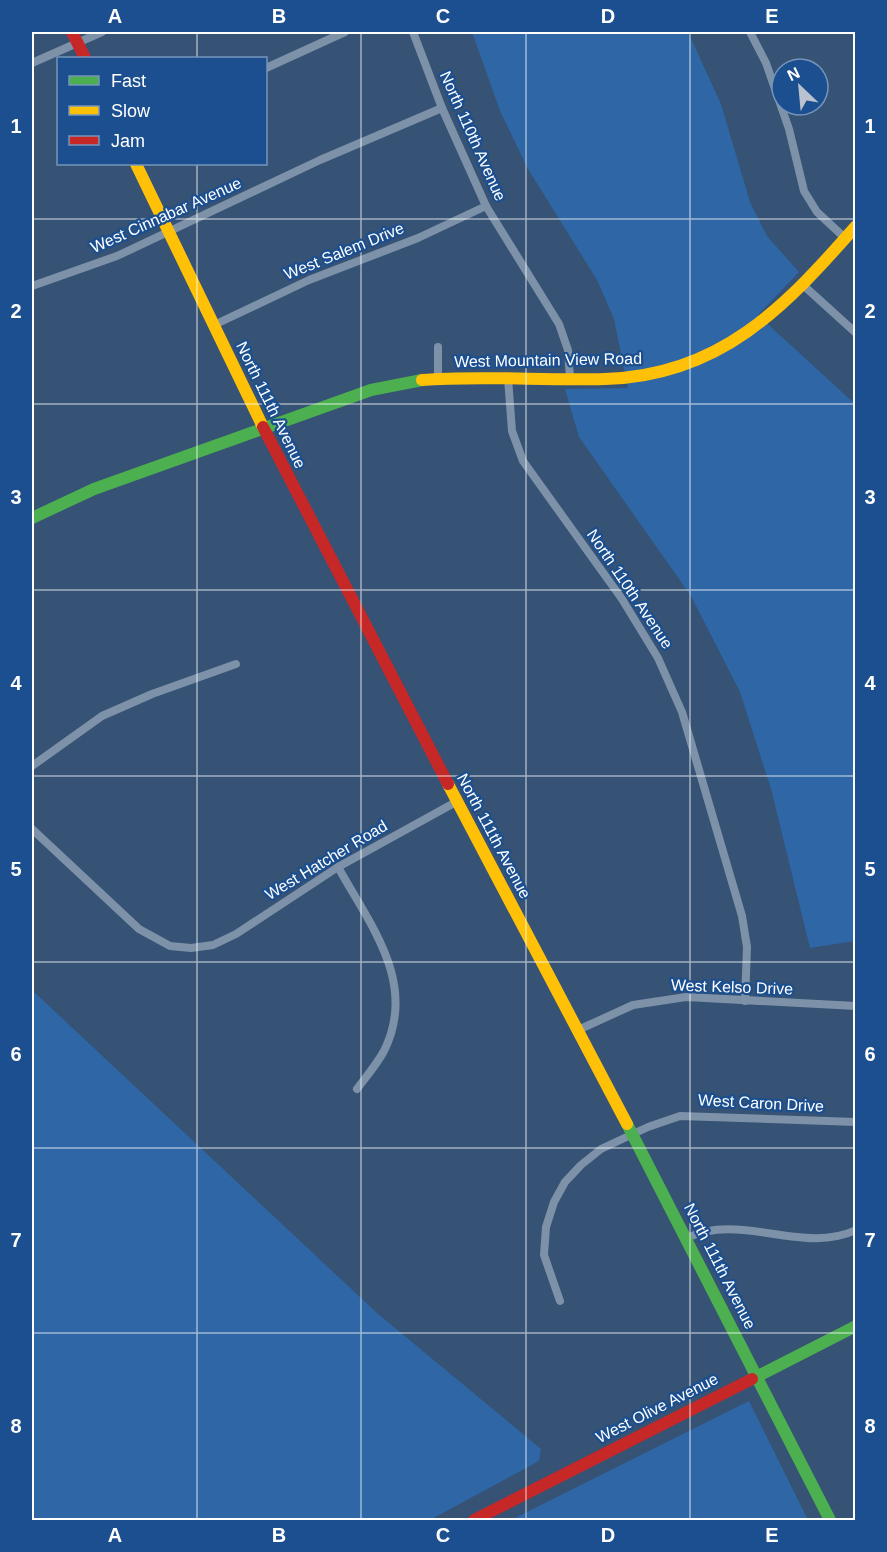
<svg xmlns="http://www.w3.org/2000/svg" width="887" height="1552" font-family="Helvetica,sans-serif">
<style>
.green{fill:#2f66a5}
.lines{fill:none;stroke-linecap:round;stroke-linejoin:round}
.street{stroke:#7d92a8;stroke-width:8}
.fast{stroke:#4caf50;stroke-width:12}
.slow{stroke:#ffc107;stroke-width:12}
.jam{stroke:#c62828;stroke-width:12}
.grid{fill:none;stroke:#fff;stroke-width:1.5;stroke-opacity:0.55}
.labels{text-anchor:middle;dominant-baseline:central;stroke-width:4.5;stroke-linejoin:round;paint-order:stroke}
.street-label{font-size:16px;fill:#fff;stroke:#1b4f8f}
.neatline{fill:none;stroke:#fff;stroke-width:2}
.grid-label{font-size:20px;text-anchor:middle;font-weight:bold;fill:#fff}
</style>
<rect width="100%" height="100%" fill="#365274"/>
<!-- green -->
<g class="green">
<path d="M472 32H688L721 104 750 202 767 236 799 272 758 315 855 404V941L810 948 771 789 740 692 691 596 579 437 565 389 628 388 614 319 597 280 528 169 500 111Z"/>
<path d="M32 990 377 1313 541 1449 539 1461 430 1520H32Z"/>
<path d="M749 1401 808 1520H511Z"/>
</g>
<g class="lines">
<!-- street -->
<g class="street">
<path d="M413 32 442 108 486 206 559 324 568 350 570 378"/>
<path d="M750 32 766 63 789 129 804 191 817 212 845 238"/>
<path d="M32 63 102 32"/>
<path d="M266 68 345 32"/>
<path d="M803 285 856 333"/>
<path d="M32 286 117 256 320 160 442 108"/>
<path d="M214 325 309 280 418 238 486 206"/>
<path d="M438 347V378"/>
<path d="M508 378 512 431 523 461 622 599 658 658 682 712 742 916 747 947 745 1001"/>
<path d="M32 766 102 716 152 694 236 664"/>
<path d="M32 829 139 929 170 946 191 948 213 945 236 934 338 867 456 802"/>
<path d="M338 867C370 925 418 983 384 1051 377 1064 366 1077 357 1089"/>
<path d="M578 1030 633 1005 686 997 856 1006"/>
<path d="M687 1238C740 1212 803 1255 856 1230"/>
<path d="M560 1301 544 1255 546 1227 554 1202 565 1182 581 1165 601 1149 648 1127 680 1116 856 1122"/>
</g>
<!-- fast -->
<g class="fast">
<path d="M32 518 94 489 371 390 422 380"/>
<path d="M627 1124 830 1520"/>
<path d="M752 1379 856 1326"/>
</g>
<!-- slow -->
<g class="slow">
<path d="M136 164 263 427"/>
<path d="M422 380C483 375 544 381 605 379 720 376 785 307 856 226"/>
<path d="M448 784 627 1124"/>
</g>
<!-- jam -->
<g class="jam">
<path d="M72 32 85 58"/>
<path d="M263 427 448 784"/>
<path d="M474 1520 752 1379"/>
</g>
</g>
<!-- grid -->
<path class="grid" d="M197 32V58M361 32V1520M526 32V1520M690 32V1520M197 164V1520M32 219H856M32 404H856M32 590H856M32 776H856M32 962H856M32 1148H856M32 1333H856"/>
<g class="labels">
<!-- street labels -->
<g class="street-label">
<text transform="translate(473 136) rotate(66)">North 110th Avenue</text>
<text transform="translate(166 215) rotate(-24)">West Cinnabar Avenue</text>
<text transform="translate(344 251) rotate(-22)">West Salem Drive</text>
<text transform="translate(548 360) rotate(-1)">West Mountain View Road</text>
<text transform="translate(271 405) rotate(64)">North 111th Avenue</text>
<text transform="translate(630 589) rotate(56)">North 110th Avenue</text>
<text transform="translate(494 836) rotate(62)">North 111th Avenue</text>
<text transform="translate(326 860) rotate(-31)">West Hatcher Road</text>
<text transform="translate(732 987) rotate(2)">West Kelso Drive</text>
<text transform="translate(761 1103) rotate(3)">West Caron Drive</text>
<text transform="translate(720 1266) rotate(63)">North 111th Avenue</text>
<text transform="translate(657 1408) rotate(-27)">West Olive Avenue</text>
</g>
</g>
<!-- border -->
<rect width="887" height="1552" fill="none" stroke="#1b4f8f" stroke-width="66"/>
<!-- legend -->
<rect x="57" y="57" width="210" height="108" fill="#1b4f8f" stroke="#7695bc" stroke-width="1.5"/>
<rect x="69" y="76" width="30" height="9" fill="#4caf50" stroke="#7695bc" stroke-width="1.5"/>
<text x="111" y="87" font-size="18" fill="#ffffff">Fast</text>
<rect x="69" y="106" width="30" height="9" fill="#ffc107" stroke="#7695bc" stroke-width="1.5"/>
<text x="111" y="117" font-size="18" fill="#ffffff">Slow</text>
<rect x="69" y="136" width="30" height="9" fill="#c62828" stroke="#7695bc" stroke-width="1.5"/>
<text x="111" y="147" font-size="18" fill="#ffffff">Jam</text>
<!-- north arrow -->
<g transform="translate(800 87) rotate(334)"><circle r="28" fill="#1b4f8f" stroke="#7695bc" stroke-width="1.5"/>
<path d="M0-4.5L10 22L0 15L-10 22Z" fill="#b9c2ce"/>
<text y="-9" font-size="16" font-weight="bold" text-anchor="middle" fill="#ffffff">N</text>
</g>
<rect x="33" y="33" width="821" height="1486" class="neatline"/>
<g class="grid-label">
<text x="115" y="23">A</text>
<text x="279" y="23">B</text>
<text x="443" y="23">C</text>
<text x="608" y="23">D</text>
<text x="772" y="23">E</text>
<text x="16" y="133">1</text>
<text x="870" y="133">1</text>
<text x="16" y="318">2</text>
<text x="870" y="318">2</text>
<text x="16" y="504">3</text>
<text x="870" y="504">3</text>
<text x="16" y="690">4</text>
<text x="870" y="690">4</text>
<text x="16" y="876">5</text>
<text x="870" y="876">5</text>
<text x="16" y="1061">6</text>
<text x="870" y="1061">6</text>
<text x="16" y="1247">7</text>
<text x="870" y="1247">7</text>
<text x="16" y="1433">8</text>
<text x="870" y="1433">8</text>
<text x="115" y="1542">A</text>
<text x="279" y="1542">B</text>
<text x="443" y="1542">C</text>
<text x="608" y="1542">D</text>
<text x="772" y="1542">E</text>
</g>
</svg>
